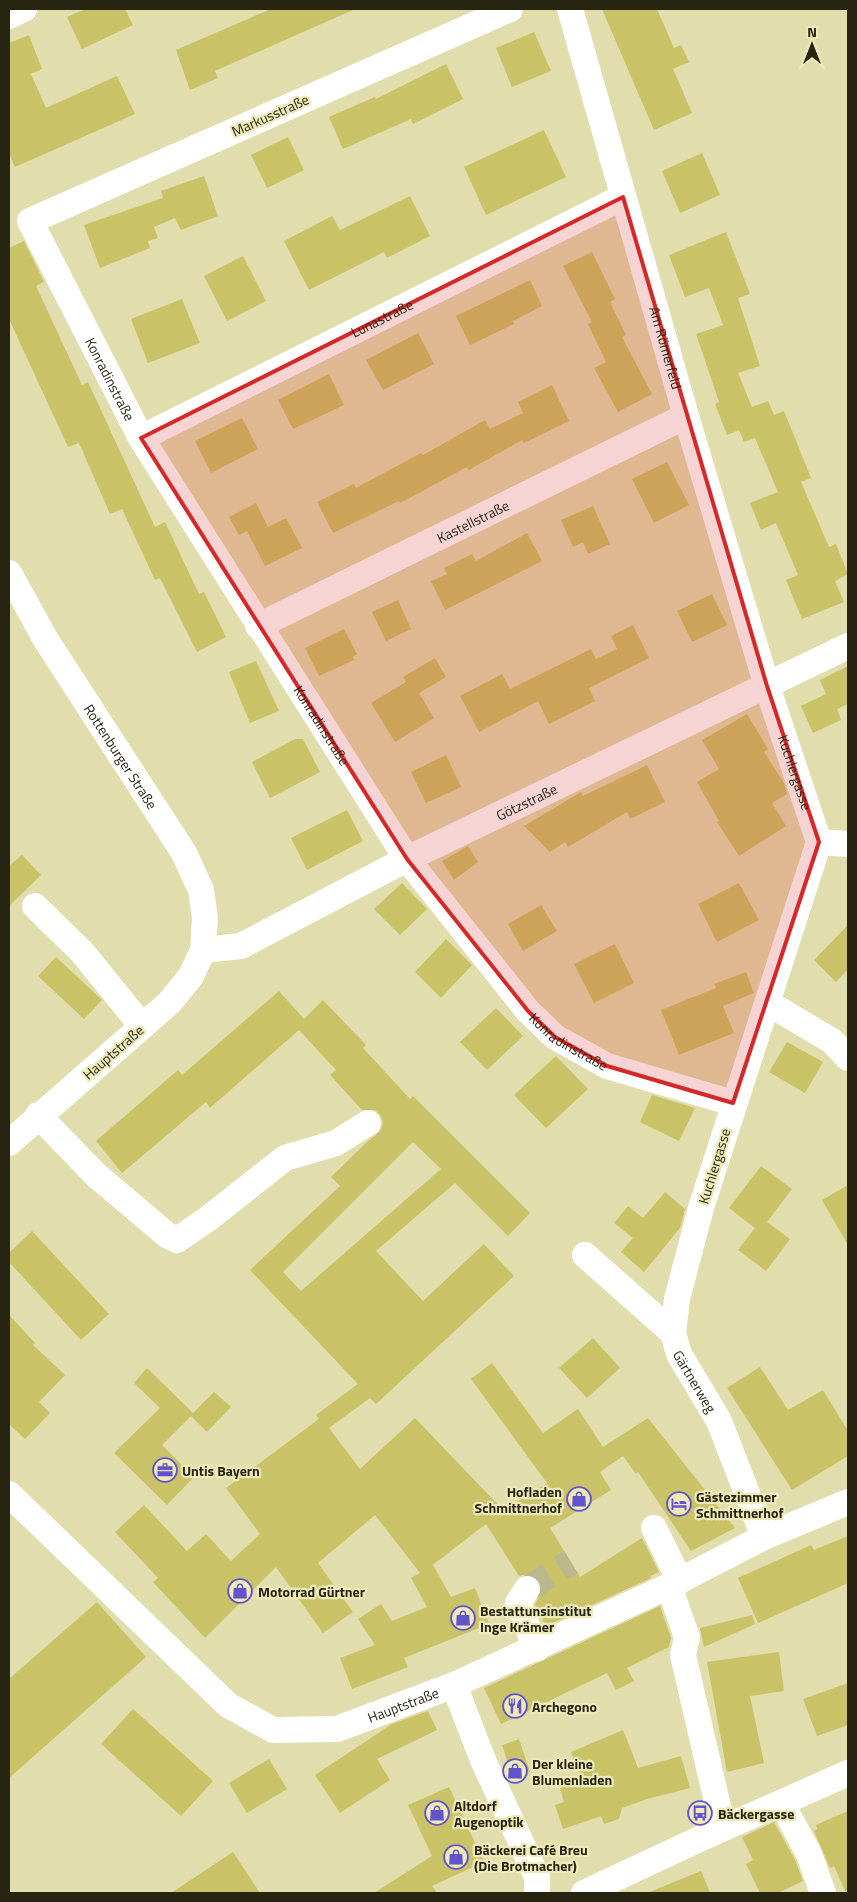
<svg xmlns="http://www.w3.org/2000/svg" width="857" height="1902" font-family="'Titillium Web',sans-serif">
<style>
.building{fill:#cac266;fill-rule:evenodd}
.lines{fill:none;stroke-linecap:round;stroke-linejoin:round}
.minor-tunnel{stroke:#bcb88d;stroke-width:26;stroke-dasharray:26 13;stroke-linecap:butt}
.minor{stroke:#fff;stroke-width:26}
.marked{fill:#d62828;fill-opacity:0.2;stroke:#d62828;stroke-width:4;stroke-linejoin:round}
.labels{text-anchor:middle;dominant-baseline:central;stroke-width:4.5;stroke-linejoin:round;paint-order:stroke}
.street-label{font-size:14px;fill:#272512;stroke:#eeeab9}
.poi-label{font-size:14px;font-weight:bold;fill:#272512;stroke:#eeeab9;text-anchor:start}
</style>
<rect width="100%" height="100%" fill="#e1ddac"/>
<!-- building -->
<g class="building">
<path d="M85 9H125L133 25 82 49 67 17Z"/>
<path d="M271 9H355L215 71 218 78 190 90 176 50Z"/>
<path d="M602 9H657L674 48 681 45 689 62 673 69 692 113 654 130Z"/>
<path d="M534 32 551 71 512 87 496 48Z"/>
<path d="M29 35 42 69 31 74 46 108 117 76 135 114 15 167 9 153V43Z"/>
<path d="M446 64 463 99 413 124 411 119 343 149 329 117 375 97 376 99Z"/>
<path d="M544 130 566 177 486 215 464 167Z"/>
<path d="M288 137 304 170 267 188 251 155Z"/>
<path d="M702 153 720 195 680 213 662 171Z"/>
<path d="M204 176 218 216 181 230 175 218 154 227 158 238 148 241 150 248 100 268 84 225 163 198 161 191Z"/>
<path d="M410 196 430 236 387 258 384 252 309 290 284 241 332 216 340 230Z"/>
<path d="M726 232 750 294 738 298 760 366 738 373 752 407 768 401 774 415 784 411 811 478 801 482 829 547 836 544 848 574 835 581 844 602 802 619 786 580 798 575 776 523 761 530 750 503 778 492 755 438 744 442 739 430 727 435 715 404 719 402 696 334 723 325 709 288 685 297 669 255Z"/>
<path d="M24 241 44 282 36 286 82 385 88 382 155 527 165 522 199 594 204 592 226 637 197 652 160 578 155 580 122 509 110 514 79 443 68 447 9 319V248Z"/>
<path d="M592 252 615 299 610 302 626 335 622 337 652 394 618 412 594 368 606 362 588 324 592 322 563 266Z"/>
<path d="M243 256 266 301 227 321 204 276Z"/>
<path d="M530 280 542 306 513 321 514 324 470 345 456 316Z"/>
<path d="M182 299 200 343 148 363 131 319Z"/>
<path d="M418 333 434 364 383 390 366 360Z"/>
<path d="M329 374 344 405 293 429 278 400Z"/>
<path d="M552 385 569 421 524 443 522 440 469 470 467 467 400 503 399 501 333 533 317 502 354 484 356 488 421 453 423 455 485 420 490 429 523 413 518 402Z"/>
<path d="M242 418 258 449 211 473 195 441Z"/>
<path d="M667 462 689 505 654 523 632 479Z"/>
<path d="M256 503 268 527 286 518 302 548 265 566 247 531 239 535 229 517Z"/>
<path d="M593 506 610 544 588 554 583 542 573 547 561 520Z"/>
<path d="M527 533 542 561 445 610 431 581 447 574 444 568 472 554 476 561Z"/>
<path d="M712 594 727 625 692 642 677 611Z"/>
<path d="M398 600 411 629 386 641 372 612Z"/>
<path d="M633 625 649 658 589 688 595 701 549 724 538 701 479 732 460 696 502 674 510 689 591 649 596 659 617 649 611 636Z"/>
<path d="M344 629 357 654 353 657 354 660 319 676 305 648Z"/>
<path d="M435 658 446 677 419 693 434 718 395 742 371 703 406 682 403 677Z"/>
<path d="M256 661 279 711 250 723 229 672Z"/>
<path d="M848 666V704L837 709 841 720 813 733 801 706 826 694 820 680Z"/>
<path d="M747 714 768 749 764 752 784 783 787 794 772 803 786 826 739 856 717 822 719 821 697 782 719 769 702 740Z"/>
<path d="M295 739H303L320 772 270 798 252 762Z"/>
<path d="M446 755 461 787 426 803 411 772Z"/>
<path d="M647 765 665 802 630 819 627 812 568 847 565 842 550 852 524 826 581 792 583 796Z"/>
<path d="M347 810 363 841 307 870 291 838Z"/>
<path d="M468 846 478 862 454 880 442 861Z"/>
<path d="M22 855 41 875 9 906V866Z"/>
<path d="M402 883 427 909 400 935 374 909Z"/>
<path d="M739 883 759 920 717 942 698 904Z"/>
<path d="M541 905 557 931 523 951 508 924Z"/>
<path d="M848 925V969L836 982 814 960Z"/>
<path d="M446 939 472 965 441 998 415 972Z"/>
<path d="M615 944 634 983 594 1003 574 964Z"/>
<path d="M56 957 102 1000 84 1019 38 976Z"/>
<path d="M746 972 754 993 723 1006 734 1033 679 1055 661 1010 716 988 714 984Z"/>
<path d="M279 991 304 1019 323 1000 366 1045 363 1048 410 1099 413 1096 530 1213 508 1236 455 1183 376 1251 423 1301 484 1244 514 1276 376 1404 370 1398 329 1428 360 1469 415 1418 503 1510 547 1483 471 1379 492 1363 543 1433 578 1409 603 1447 648 1418 735 1528 691 1551 638 1472 636 1474 623 1456 600 1472 611 1490 550 1528 580 1577 642 1538 659 1572 650 1576 651 1578 546 1626 535 1605 542 1590 540 1582 535 1577 528 1574 519 1576 486 1524 430 1567 433 1565 451 1597 475 1588 489 1624 404 1658 408 1667 352 1689 340 1658 375 1645 358 1619 381 1604 392 1621 427 1607 411 1578 420 1573 375 1515 318 1563 353 1612 323 1633 276 1567 205 1638 153 1582 158 1578 115 1532 144 1505 187 1551 206 1534 231 1561 260 1534 226 1488 319 1419 316 1415 358 1384 250 1270 340 1186 331 1177 368 1141 376 1135 381 1130 383 1123 381 1116 375 1110H362L330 1075 336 1070 299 1030 210 1108 206 1102 122 1173 96 1141 178 1070 182 1075ZM413 1142 441 1169 301 1291 283 1272Z"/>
<path d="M496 1008 523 1036 487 1070 460 1042Z"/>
<path d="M787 1042 823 1062 805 1093 769 1072Z"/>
<path d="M556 1056 588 1089 546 1128 514 1095Z"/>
<path d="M652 1095 695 1108 679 1141 640 1122Z"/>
<path d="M761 1166 792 1189 767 1222 790 1239 766 1271 738 1250 755 1228 729 1208Z"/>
<path d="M848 1185V1245L822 1200Z"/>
<path d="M665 1192 685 1209 680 1228 644 1272 621 1252 633 1238 614 1223 628 1206 643 1218Z"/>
<path d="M32 1231 109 1314 81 1340 9 1262V1253Z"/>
<path d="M9 1315 35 1343 33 1345 65 1375 39 1402 50 1413 25 1439 9 1424Z"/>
<path d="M593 1338 620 1368 587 1398 559 1368Z"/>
<path d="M760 1367 788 1410 823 1390 848 1431V1456L792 1490 727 1388Z"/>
<path d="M147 1368 193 1413 214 1392 231 1407 207 1432 191 1416 162 1445 194 1477 167 1505 114 1453 160 1408 134 1383Z"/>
<path d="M848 1536V1583L758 1623 738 1578 811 1545 814 1550Z"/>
<path d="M97 1602 146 1657 9 1778V1679Z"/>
<path d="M660 1606 671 1638 669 1647 627 1668 634 1681 616 1690 607 1673 501 1724 484 1688Z"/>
<path d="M752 1615 755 1624 704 1647 700 1628Z"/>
<path d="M779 1652 784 1691 750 1696 764 1763 727 1772 707 1662Z"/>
<path d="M848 1683V1725L817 1736 803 1699Z"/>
<path d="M133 1709 213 1781 181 1816 101 1744Z"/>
<path d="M428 1711 437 1730 377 1759 390 1780 340 1813 315 1775 392 1724Z"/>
<path d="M623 1730 638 1768 681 1756 690 1788 647 1799 622 1808 619 1819 604 1824 601 1816 563 1829 555 1805 564 1802 560 1788 582 1781 571 1752Z"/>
<path d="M519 1739 530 1772 513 1778 502 1745Z"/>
<path d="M269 1759 287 1789 247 1813 229 1783Z"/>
<path d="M449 1787 484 1862 432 1886 437 1893H374L432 1856 408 1805Z"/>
<path d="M848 1811V1893H846L834 1866 830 1868 814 1831 817 1829 816 1825Z"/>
<path d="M774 1822 795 1860 803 1881 778 1893H760L746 1864 753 1860 742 1837Z"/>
<path d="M233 1852 260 1893H171Z"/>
<path d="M701 1871 710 1893H647Z"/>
</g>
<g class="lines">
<!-- minor-tunnel -->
<path class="minor-tunnel" d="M527 1589 571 1562"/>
<!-- minor -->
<g class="minor">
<path id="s1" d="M510 9 30 221 141 438 407 859 528 1011 555 1037 607 1066 733 1103"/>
<path id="s2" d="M570 9 686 416 767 686 819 842 701 1208 677 1299 673 1333"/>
<path d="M9 16 24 9"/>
<path id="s3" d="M141 438 623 197"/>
<path id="s4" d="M9 573 46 640 184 853 201 890 205 918 203 950 191 976 170 1002 9 1143"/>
<path id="s5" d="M258 626 686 416"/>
<path d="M819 842 848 844"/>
<path d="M35 906 82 952 142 1026"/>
<path id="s6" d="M203 950 241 946 407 859 848 646"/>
<path d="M768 1003 832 1041 848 1058"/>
<path d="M38 1115 96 1175 167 1235 177 1240 209 1218 285 1158 336 1143 368 1123"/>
<path id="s7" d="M585 1255 673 1333 679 1354 719 1421 764 1537"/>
<path id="s8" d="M9 1494 228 1705 273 1730 337 1729 454 1685 669 1586 764 1537 848 1502"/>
<path d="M654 1528 680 1581"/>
<path d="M669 1586 687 1637 683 1655 723 1828"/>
<path d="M527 1589 518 1603 536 1649"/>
<path d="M454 1685 483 1760 537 1877V1893"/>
<path d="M782 1804 809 1854 823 1893"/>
<path d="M584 1893 706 1836 848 1773"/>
</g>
</g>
<!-- marked area -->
<path class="marked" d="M623 197 767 686 819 842 733 1103 607 1066 555 1037 528 1011 407 859 141 438Z"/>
<!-- icons -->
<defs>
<g id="office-ring" transform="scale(1.25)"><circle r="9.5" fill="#eeeab9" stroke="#6253cc" stroke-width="1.5"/><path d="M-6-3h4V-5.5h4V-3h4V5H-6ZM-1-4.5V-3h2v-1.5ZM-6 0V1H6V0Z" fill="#6253cc"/></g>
<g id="shop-ring" transform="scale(1.25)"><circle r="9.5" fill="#eeeab9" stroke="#6253cc" stroke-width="1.5"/><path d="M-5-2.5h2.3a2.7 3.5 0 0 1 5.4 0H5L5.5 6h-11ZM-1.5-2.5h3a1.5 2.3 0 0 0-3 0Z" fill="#6253cc"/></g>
<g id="hotel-ring" transform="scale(1.25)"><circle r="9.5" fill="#eeeab9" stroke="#6253cc" stroke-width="1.5"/><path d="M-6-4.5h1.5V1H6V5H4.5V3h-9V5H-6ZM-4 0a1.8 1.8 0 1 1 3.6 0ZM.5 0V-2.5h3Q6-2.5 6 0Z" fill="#6253cc"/></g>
<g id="restaurant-ring" transform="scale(1.25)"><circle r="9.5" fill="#eeeab9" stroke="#6253cc" stroke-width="1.5"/><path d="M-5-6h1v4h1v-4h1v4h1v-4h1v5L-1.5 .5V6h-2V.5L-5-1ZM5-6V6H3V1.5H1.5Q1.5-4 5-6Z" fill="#6253cc"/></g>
<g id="bus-ring" transform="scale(1.25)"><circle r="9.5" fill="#eeeab9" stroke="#6253cc" stroke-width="1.5"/><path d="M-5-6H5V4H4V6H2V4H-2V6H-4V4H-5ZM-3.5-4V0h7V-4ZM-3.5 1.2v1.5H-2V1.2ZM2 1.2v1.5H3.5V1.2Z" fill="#6253cc"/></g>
</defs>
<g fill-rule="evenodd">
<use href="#office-ring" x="165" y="1470"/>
<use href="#shop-ring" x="579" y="1499"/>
<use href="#hotel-ring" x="679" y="1504"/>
<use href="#shop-ring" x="240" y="1591"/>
<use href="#shop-ring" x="463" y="1618"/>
<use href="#restaurant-ring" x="515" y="1706"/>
<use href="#shop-ring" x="515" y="1771"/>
<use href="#shop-ring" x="437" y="1813"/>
<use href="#bus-ring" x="700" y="1813"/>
<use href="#shop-ring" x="456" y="1857"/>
</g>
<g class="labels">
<!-- street labels -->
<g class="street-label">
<text transform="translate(270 115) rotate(-24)">Markusstraße</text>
<text stroke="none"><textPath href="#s3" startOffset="269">Lunastraße</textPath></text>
<text stroke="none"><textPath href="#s2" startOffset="352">Am Römerfeld</textPath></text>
<text stroke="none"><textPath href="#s1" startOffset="702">Konradinstraße</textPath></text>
<text stroke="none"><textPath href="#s5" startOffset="239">Kastellstraße</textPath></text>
<text stroke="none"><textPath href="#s1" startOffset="1108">Konradinstraße</textPath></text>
<text stroke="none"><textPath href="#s4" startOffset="215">Rottenburger Straße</textPath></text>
<text stroke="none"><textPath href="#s2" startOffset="796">Kuchlergasse</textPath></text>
<text stroke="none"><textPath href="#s6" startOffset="358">Götzstraße</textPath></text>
<text stroke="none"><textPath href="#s1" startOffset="1512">Konradinstraße</textPath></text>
<text transform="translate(113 1052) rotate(-41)">Hauptstraße</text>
<text transform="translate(714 1166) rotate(-73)">Kuchlergasse</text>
<text stroke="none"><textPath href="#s7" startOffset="171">Gärtnerweg</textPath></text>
<text stroke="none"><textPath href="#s8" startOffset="490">Hauptstraße</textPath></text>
</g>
<!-- poi labels -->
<g class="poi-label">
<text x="182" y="1470">Untis Bayern</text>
<text x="562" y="1491" text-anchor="end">Hofladen<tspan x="562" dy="16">Schmittnerhof</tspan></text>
<text x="696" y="1496">Gästezimmer<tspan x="696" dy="16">Schmittnerhof</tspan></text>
<text x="258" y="1591">Motorrad Gürtner</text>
<text x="480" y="1610">Bestattunsinstitut<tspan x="480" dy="16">Inge Krämer</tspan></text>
<text x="532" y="1706">Archegono</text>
<text x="532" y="1763">Der kleine<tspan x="532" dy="16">Blumenladen</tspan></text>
<text x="454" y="1805">Altdorf<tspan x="454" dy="16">Augenoptik</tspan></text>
<text x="718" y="1813">Bäckergasse</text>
<text x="474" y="1849">Bäckerei Café Breu<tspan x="474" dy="16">(Die Brotmacher)</tspan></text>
</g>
</g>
<!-- border -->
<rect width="857" height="1902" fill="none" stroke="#272512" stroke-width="20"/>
<!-- north arrow -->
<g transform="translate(812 45)" stroke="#eeeab9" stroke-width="4" paint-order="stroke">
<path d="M0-4L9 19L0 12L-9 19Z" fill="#272512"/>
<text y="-8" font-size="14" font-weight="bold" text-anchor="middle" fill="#272512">N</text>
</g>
</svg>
